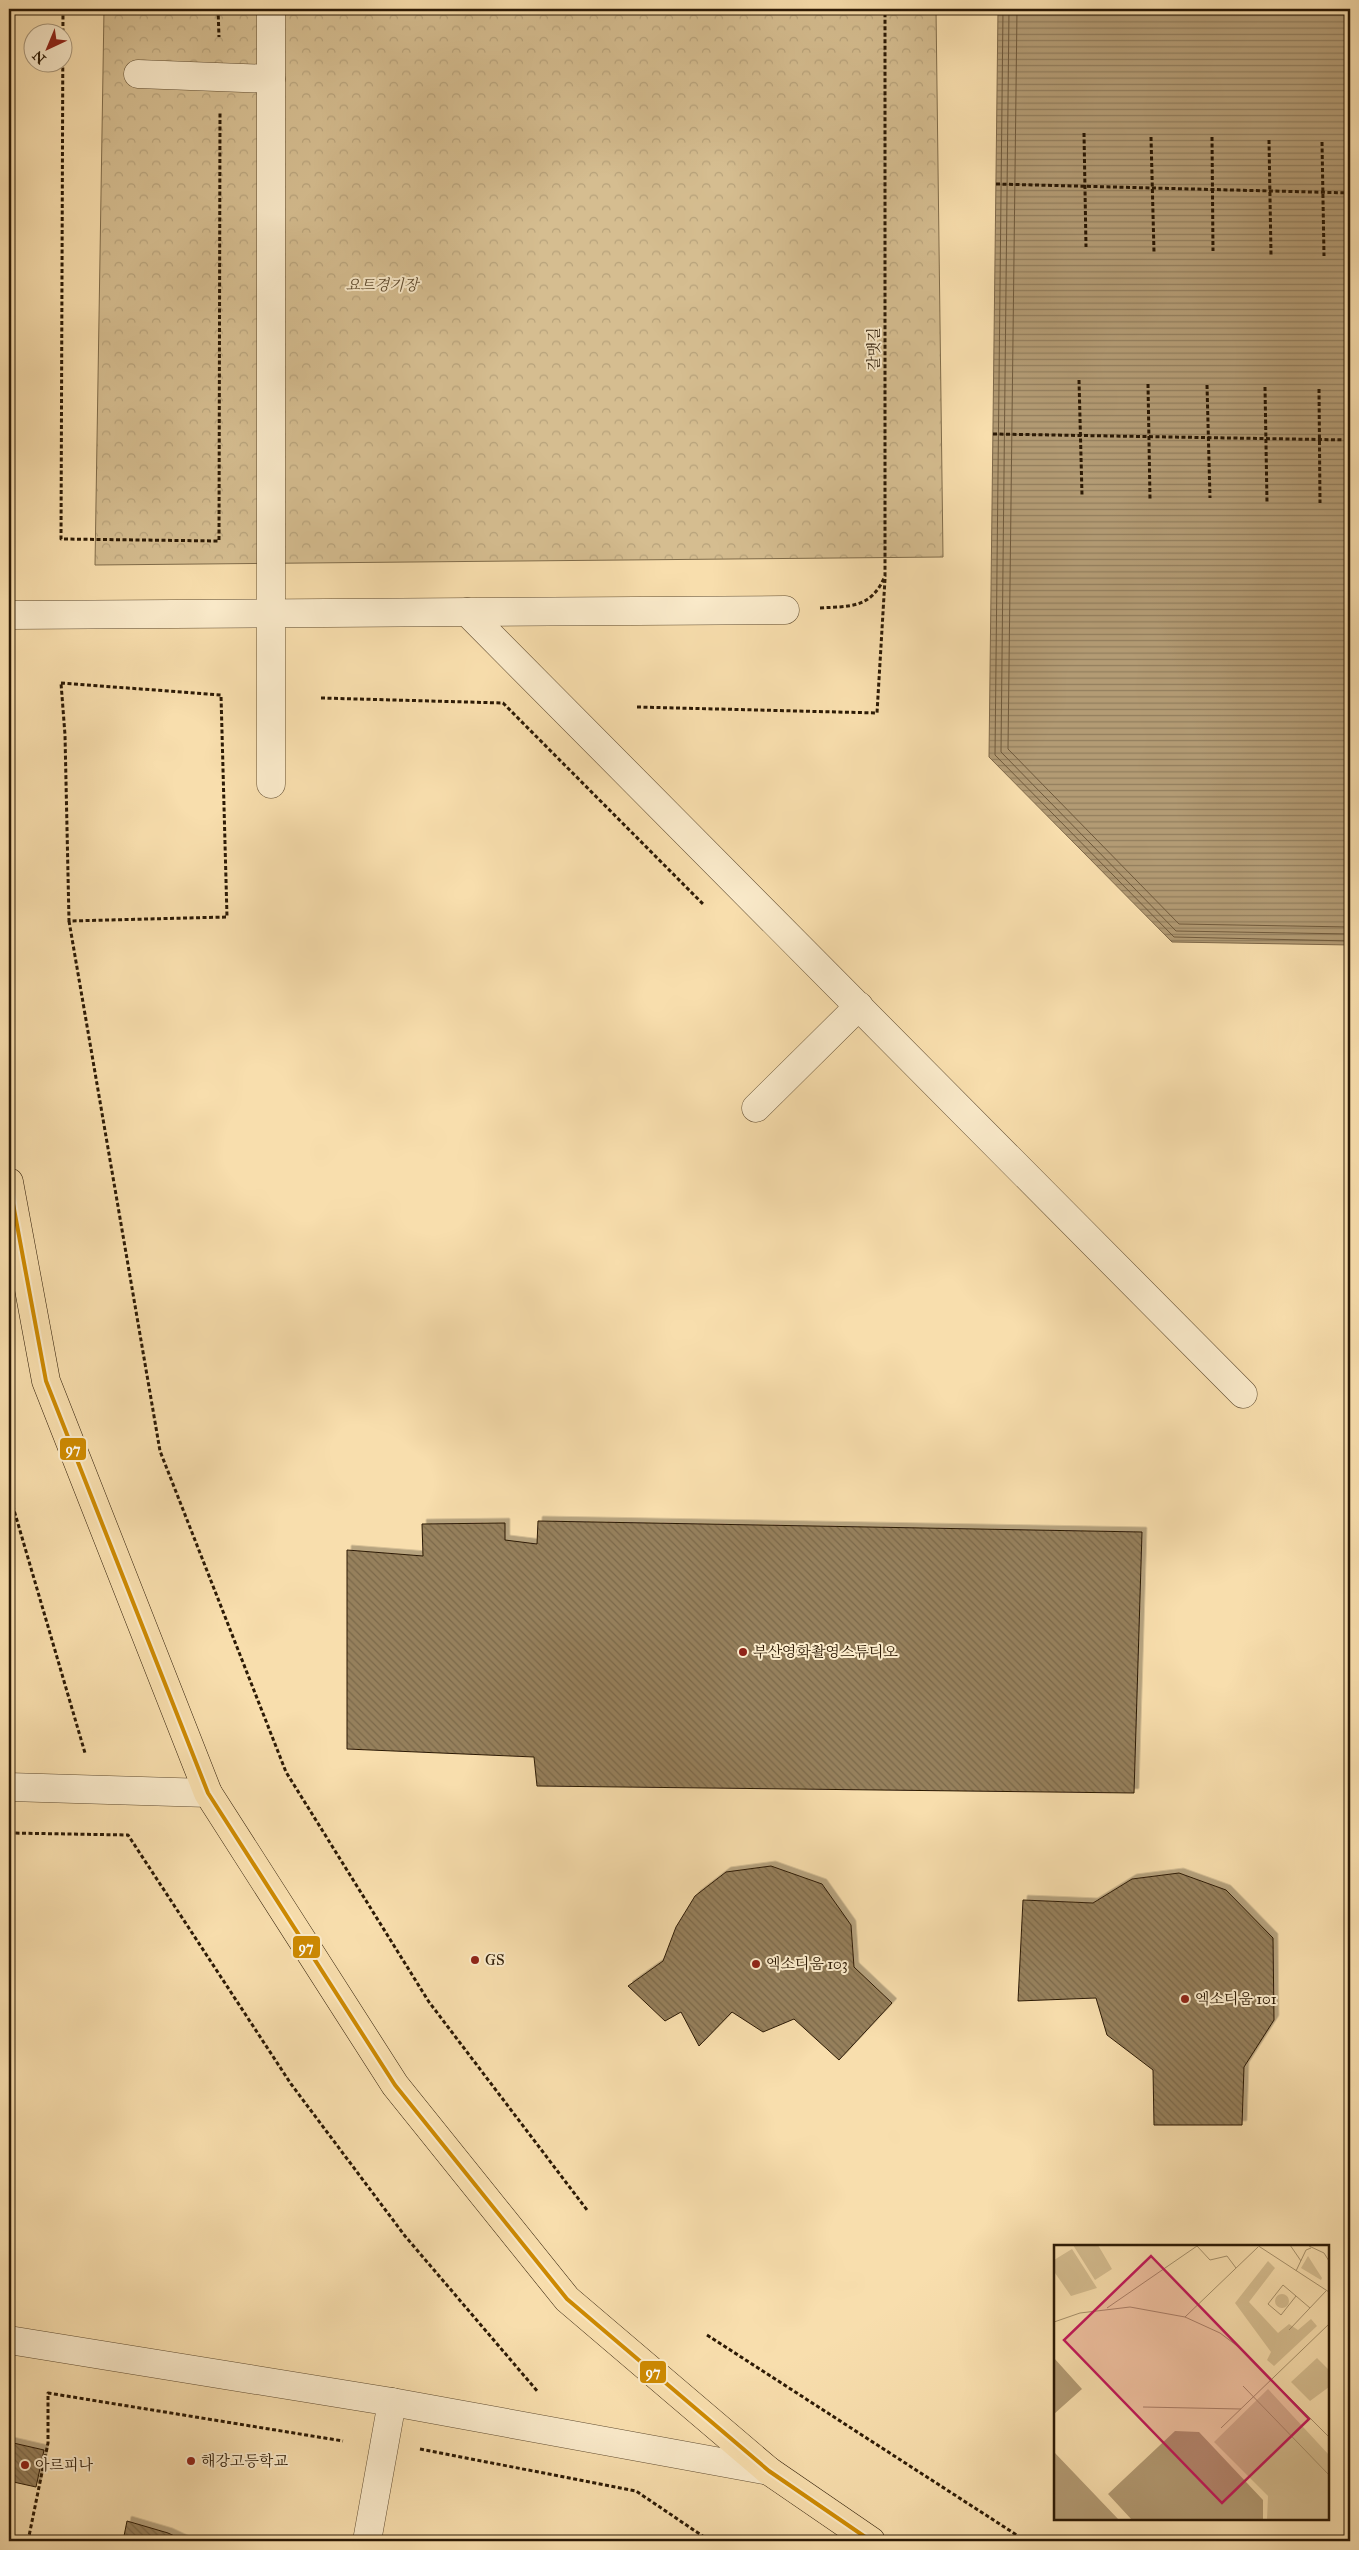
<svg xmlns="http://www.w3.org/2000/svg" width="1359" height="2550" font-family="'IM FELL Great Primer','Noto Serif KR',serif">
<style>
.forest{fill:url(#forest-crowns);stroke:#806c4a}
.water{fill:url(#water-rules);stroke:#7d6748}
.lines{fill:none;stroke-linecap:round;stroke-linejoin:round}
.shore{stroke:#705a3c;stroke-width:1}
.building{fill:url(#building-back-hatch);stroke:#2c1a05;filter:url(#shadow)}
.minor-casing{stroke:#5f4b2f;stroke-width:29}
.major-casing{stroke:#2c1a05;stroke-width:29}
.path{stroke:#2c1a05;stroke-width:3;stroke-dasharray:4 2.5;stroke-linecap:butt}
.minor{stroke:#faeaca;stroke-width:28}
.major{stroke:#f8dead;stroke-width:28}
.bus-1-casing{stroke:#faeaca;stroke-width:8}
.bus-1{stroke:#ce8a01;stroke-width:4}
.poi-dot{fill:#8f2418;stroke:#faeaca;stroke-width:2}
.labels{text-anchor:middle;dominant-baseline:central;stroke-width:4;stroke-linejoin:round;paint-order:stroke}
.park-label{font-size:15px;font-style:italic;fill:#5f4b2f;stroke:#faeaca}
.street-label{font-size:15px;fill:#2c1a05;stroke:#faeaca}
.poi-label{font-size:15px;fill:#2c1a05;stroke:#faeaca;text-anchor:start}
.inset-road{fill:none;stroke:#a6906a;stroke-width:1}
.view{fill:#c2185b;fill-opacity:0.15;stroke:#c2185b;stroke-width:2.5}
.inset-edge{fill:none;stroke:#2c1a05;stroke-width:2.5}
.line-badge{stroke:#faeaca;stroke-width:2}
.badge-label{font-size:14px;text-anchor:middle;font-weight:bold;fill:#fff}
</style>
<defs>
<pattern id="forest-crowns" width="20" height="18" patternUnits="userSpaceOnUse" patternTransform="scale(1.25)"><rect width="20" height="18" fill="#d5bd90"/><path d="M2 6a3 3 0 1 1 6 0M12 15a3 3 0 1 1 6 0" fill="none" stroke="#b7a27b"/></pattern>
<pattern id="water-rules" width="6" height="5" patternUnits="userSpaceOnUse" patternTransform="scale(1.25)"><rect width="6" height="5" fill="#b39b74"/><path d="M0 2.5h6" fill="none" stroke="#927e5d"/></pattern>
<pattern id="building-back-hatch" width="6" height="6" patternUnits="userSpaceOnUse" patternTransform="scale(1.25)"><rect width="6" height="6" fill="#96805c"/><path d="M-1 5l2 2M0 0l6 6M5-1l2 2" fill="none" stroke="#7b684a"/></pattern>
<filter id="shadow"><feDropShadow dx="4.5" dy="-4.5" stdDeviation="0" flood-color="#0004"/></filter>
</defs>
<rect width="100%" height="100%" fill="#f8dead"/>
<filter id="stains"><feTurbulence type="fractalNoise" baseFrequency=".004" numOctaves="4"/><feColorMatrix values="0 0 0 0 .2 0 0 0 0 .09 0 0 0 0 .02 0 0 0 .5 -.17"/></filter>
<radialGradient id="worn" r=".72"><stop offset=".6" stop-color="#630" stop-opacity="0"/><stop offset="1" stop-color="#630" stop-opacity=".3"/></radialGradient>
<!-- forest -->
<path class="forest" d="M104 9H936L943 557 95 565Z"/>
<!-- water -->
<path class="water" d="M998 9H1350V945L1172 942 989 757Z"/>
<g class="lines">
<!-- shore -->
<g class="shore">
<path d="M1003 9 995 755 1174 937 1350 941"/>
<path d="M1009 9 1001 752 1176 931 1350 934"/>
<path d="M1017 9 1008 749 1179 924 1350 927"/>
</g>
</g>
<!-- building -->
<g class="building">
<path d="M538 1521 1142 1532 1134 1793 537 1786 534 1757 347 1749V1550L423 1556 422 1524 505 1523V1540L537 1544Z"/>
<path d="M771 1866 822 1884 851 1925 854 1967 892 2003 839 2060 794 2019 763 2032 732 2012 699 2046 681 2012 665 2021 628 1986 663 1961 676 1927 695 1896 726 1872Z"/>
<path d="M1179 1873 1226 1890 1273 1938 1274 2020 1244 2067 1242 2125H1154L1153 2070 1107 2035 1096 1998 1018 2001 1023 1900 1093 1903 1132 1879Z"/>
<path d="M9 2442 44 2450 36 2487 9 2481Z"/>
<path d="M127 2521 168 2533 185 2541H123Z"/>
</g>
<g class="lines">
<!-- minor casing -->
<g class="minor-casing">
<g id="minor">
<path d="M138 74 271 79"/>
<path d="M467 612 1243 1394"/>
<path d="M9 615 785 610"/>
<path d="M271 784V9"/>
<path d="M756 1108 859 1006"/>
<path d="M9 1787 208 1793"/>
<path d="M9 2340 392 2402 769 2471"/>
<path d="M367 2541 392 2402"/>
</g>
</g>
<!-- major casing -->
<g class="major-casing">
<path id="major" d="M9 1182 46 1381 208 1793 395 2085 567 2299 769 2471 871 2541"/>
</g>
<!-- path -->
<g class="path">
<path d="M63 9 61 539 219 541 220 112"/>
<path d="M218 9 219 37"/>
<path d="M1084 133 1086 247"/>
<path d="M1151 137 1154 252"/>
<path d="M1212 137 1213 251"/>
<path d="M1269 140 1271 255"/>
<path d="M1322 142 1324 256"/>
<path d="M996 184 1350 193"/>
<path d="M1079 380 1082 495"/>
<path d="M1148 384 1150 499"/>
<path d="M1207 385 1210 498"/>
<path d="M1265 387 1267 502"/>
<path d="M1319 389 1320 503"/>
<path d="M993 434 1350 440"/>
<path d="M820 608C850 606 871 609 885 576V9"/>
<path d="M61 683 221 695 227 917 69 921 65 735Z"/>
<path d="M321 698 503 703 704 905"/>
<path d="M637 707 877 713 885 579"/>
<path d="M69 921 160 1451 286 1772 429 2002 587 2210"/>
<path d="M9 1493 85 1753"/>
<path d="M9 1833 128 1835 291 2084 405 2236 538 2392"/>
<path d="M707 2335 1026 2541"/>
<path d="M420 2449 636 2491 710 2541"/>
<path d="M28 2541 48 2443V2393L343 2441"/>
</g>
<!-- minor -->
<use href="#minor" class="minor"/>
<!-- major -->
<use href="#major" class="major"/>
<!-- bus-1 casing -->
<g class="bus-1-casing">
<path id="bus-1" d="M9 1182 46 1381 208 1793 395 2085 567 2299 769 2471 871 2541"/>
</g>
<!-- bus-1 -->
<use href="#bus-1" class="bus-1"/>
</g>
<!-- markers -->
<g class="poi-dot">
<circle cx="743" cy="1652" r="5"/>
<circle cx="475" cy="1960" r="5"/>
<circle cx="756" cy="1964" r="5"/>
<circle cx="1185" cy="1999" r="5"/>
<circle cx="191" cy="2461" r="5"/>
<circle cx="25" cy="2465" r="5"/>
</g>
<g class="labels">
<!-- park labels -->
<g class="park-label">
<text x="382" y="285">요트경기장</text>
</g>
<!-- street labels -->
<g class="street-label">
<text transform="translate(874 349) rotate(-90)">갈맷길</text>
</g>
<!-- poi labels -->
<g class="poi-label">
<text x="753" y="1652">부산영화촬영스튜디오</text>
<text x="485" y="1960">GS</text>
<text x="766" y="1964">엑소디움 103</text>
<text x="1195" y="1999">엑소디움 101</text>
<text x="201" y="2461">해강고등학교</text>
<text x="35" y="2465">아르피나</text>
</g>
</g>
<!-- overview -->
<g transform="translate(1054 2245)">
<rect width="275" height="275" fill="#f8dead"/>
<path d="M254 11 268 33 267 35 247 23ZM214 16 221 23 195 57 224 88 235 79 244 85 257 74 263 81 220 121 213 115 217 107 181 58ZM221 56a7 7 0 1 1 14 0a7 7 0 1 1-14 0ZM263 113 275 125V142L256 156 237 137ZM214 144 275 210V275H213L214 251 160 197Z" fill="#d5bd90"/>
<path d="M19 0H44L58 24 41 35ZM18 4 43 43 17 51 1 28 0 15Z" fill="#d5bd90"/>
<path d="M0 113 28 144 0 169ZM121 186 145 187 209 255V275H78L54 249ZM0 207 65 275H0Z" fill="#b39b74"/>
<path class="inset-road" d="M203 0 275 47M236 0 247 16M255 1 270 8 275 16M242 26 252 5 257 3M242 51 227 70 214 59 229 40 242 51 256 63M53 63 143 1 156 15 173 11 182 23M131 72 204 2M0 77 26 68 76 62 131 72 166 88 186 103 275 192M235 85 272 46M189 141 275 230M89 162 187 164M167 183 275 79"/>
<path class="view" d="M97 11 255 174 168 258 10 95Z"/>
<rect width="275" height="275" class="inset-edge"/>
</g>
<g class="line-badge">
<rect x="59" y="1437" width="28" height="24" rx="5" fill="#ce8a01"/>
<rect x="292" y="1935" width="29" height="24" rx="5" fill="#ce8a01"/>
<rect x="639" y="2360" width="28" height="24" rx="5" fill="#ce8a01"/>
</g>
<g class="badge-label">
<text x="73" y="1454">97</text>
<text x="306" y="1952">97</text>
<text x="653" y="2377">97</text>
</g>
<!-- margin -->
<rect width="1359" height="2550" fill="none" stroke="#f8dead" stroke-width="30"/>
<rect x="10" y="10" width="1339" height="2530" fill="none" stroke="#2c1a05" stroke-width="2.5"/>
<rect x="15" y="15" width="1329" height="2520" fill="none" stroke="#2c1a05"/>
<!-- north arrow -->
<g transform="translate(48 48) rotate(224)"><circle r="24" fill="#faeaca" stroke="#a8977b"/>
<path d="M0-4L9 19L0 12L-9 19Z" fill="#8f2418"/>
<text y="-8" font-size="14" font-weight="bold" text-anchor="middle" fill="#2c1a05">N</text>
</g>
<rect width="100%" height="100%" filter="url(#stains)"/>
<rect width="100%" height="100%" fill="url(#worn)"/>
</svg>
